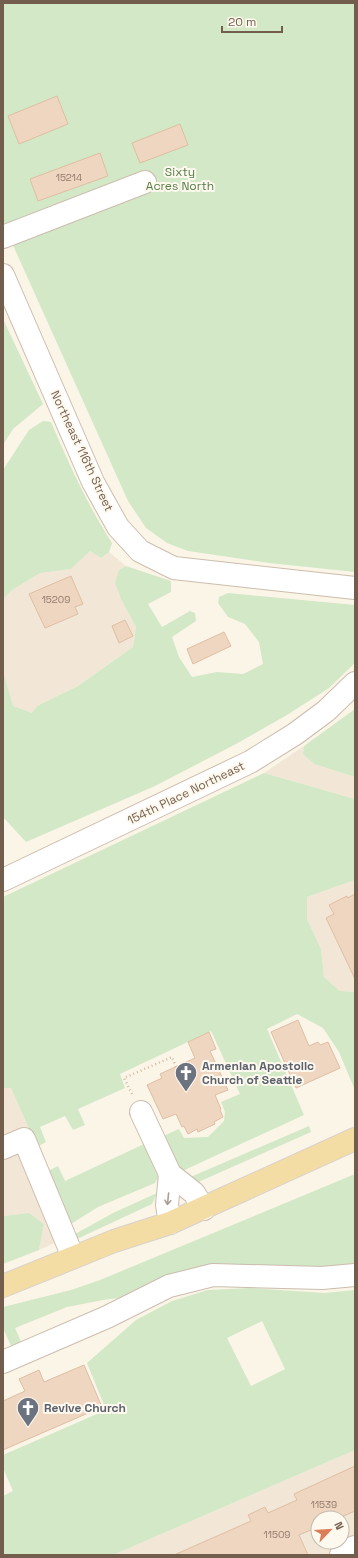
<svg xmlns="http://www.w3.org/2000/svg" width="358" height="1558" font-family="'Space Grotesk',sans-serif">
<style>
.residential{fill:#f2e7d6;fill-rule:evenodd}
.green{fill:#d2e8c7;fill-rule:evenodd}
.building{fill:#eed6c1;stroke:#e0bea3}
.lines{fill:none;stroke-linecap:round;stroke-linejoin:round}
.minor-casing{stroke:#ccbdae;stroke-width:24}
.major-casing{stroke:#d8d2cd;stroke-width:24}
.path{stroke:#d3baa4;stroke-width:2.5;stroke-dasharray:1 3;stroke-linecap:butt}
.minor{stroke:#fff;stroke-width:22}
.major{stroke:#f4dca5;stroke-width:22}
.oneway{stroke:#ab9e94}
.labels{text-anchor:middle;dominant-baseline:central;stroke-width:4;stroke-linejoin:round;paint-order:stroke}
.number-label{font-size:10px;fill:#927b6a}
.park-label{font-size:12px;fill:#557d49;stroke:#fef9ee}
.street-label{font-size:12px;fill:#735d4d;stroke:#fef9ee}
.worship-label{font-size:12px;font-weight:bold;fill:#5b616d;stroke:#fef9ee;text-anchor:start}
</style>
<rect width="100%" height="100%" fill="#fbf5e8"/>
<!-- residential -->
<g class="residential">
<path d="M90 551 101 558 109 552 126 566 119 570 122 601 136 627 133 647 78 686 37 706 32 713 13 707 3 671V599L12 590 40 573 71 569Z"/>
<path d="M304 746 303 754 314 764 355 777V799L264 773Z"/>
<path d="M355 880V992L340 991 324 977 321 949 307 919V897Z"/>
<path d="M3 1088H11L75 1234 39 1250 44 1224 29 1213 3 1216Z"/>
<path d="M355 1353V1555H113L339 1457ZM318 1518H342V1542H318Z"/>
</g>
<!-- green -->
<g class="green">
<path d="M3 3H355V572L269 563 188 551 167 543 146 528 128 501 3 223Z"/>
<path d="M3 319 43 404 13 429 3 445Z"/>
<path d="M43 421 51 422C69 464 87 504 112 543L109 552 101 558 90 551 71 569 40 573 12 590 3 599V470L29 430Z"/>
<path d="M126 566 171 581V592L148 604 162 627 190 611 195 613 196 621 172 637 179 657 192 677 217 672 243 674 263 664 259 642 245 624 228 617 218 603 219 597 228 593 355 605V663L329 688 287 715 236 744 155 786 26 842 3 817V671L13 706 32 713 37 706 78 686 133 647 136 627 122 601 115 583 119 570Z"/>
<path d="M355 709V777L314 764 303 754 304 746Z"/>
<path d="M264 773 355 799V880L307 897V919L321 949 324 977 340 991 355 992V1090L339 1052 323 1028 297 1014 267 1029 304 1115 178 1173 161 1137 179 1129 184 1138 208 1137 224 1121 225 1112 221 1102 240 1094 211 1031 120 1074 125 1088 78 1109 85 1125 73 1130 65 1116 40 1127 46 1142 37 1147 11 1088H3V897Z"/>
<path d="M309 1126 311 1132 196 1183 186 1179Z"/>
<path d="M144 1144 158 1177 155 1183 98 1207 71 1224 48 1171 58 1166 65 1181Z"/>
<path d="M355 1174V1268L103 1300 67 1307 15 1328 22 1344 12 1348 3 1328V1307L71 1290 100 1280Z"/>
<path d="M157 1193 152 1204 77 1239 75 1234 113 1213Z"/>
<path d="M29 1213 44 1224 39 1250 3 1264V1216Z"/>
<path d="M250 1288 324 1293 355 1290V1450L113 1555H3V1496L13 1491 3 1468V1455L106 1410 87 1363 136 1320 172 1301 208 1290ZM262 1321 285 1369 251 1386 227 1338Z"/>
</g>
<!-- building -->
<g class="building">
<path d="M57 96 68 124 19 144 8 116Z"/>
<path d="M180 124 188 145 140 163 132 143Z"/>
<path d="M100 153 108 176 38 201 30 179Z"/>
<path d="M71 576 83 604 75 607 78 614 45 628 29 594Z"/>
<path d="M125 620 133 636 119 643 112 626Z"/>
<path d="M224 632 231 646 193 664 187 649Z"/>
<path d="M355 894V979L326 918 334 914 329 905 347 896 348 898Z"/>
<path d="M298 1020 309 1046 318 1042 320 1045 328 1042 340 1068 296 1088 271 1032Z"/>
<path d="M209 1032 216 1049 210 1051 228 1090 215 1095 221 1109 220 1110 223 1117 214 1122 215 1124 198 1132 197 1129 188 1134 184 1126 182 1127 176 1114 163 1119 147 1085 162 1078 160 1074 195 1058 188 1042Z"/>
<path d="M84 1365 102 1407 3 1450V1401L25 1391 19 1379 39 1370 44 1382Z"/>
<path d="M355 1466V1511L339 1518H318V1527L299 1535 308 1555H174L251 1521 248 1515 265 1507 268 1513 297 1500 294 1494Z"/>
</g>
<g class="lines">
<!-- minor casing -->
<g class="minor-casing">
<g id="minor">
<path d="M3 237 145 182"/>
<path d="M3 275 93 482 118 527 140 551 174 568 355 588"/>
<path d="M3 880 250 762 295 734 326 711 355 683"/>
<path d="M141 1112 170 1174 194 1193 204 1209"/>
<path d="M3 1148 24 1139 73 1257"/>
<path d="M170 1223 167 1205 170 1174"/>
<path d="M3 1362 107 1317 169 1286 213 1275 322 1278 355 1275"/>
<path d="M341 1555 345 1551 355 1547"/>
</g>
</g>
<!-- major casing -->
<g class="major-casing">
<path id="major" d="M3 1286 114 1241 170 1223 355 1139"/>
</g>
<!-- path -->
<path class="path" d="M132 1094 124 1078 172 1057 176 1067"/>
<!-- minor -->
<use href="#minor" class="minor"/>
<!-- major -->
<use href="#major" class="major"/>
</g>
<!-- one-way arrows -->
<defs><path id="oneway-shaft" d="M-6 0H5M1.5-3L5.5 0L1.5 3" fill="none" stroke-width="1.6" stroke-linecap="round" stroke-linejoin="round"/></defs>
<use class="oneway" href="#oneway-shaft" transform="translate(168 1199) rotate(96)"/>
<!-- icons -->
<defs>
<g id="church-pin" transform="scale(1.15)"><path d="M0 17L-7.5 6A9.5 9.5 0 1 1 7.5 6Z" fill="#6b7280" stroke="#fef9ee"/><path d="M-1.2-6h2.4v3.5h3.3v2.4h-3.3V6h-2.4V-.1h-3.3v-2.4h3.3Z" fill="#fff"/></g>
</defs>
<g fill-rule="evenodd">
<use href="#church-pin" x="186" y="1073"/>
<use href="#church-pin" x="28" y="1408"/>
</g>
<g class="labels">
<!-- number labels -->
<g class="number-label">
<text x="69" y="177">15214</text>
<text x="56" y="599">15209</text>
<text x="324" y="1504">11539</text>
<text x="277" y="1534">11509</text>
</g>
<!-- park labels -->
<g class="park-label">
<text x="180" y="172">Sixty<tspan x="180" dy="14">Acres North</tspan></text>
</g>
<!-- street labels -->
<g class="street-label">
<text transform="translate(82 451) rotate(65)">Northeast 116th Street</text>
<text transform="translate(186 793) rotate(-26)">154th Place Northeast</text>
</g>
<!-- worship labels -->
<g class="worship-label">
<text x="202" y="1066">Armenian Apostolic<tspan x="202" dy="14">Church of Seattle</tspan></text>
<text x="44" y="1408">Revive Church</text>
</g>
</g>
<!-- border -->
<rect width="358" height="1558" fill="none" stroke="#735d4d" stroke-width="8"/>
<!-- north arrow -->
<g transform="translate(330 1530) rotate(65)"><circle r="19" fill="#fef9ee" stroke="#c6bbae"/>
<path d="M0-3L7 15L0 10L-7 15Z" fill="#db7d56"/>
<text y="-6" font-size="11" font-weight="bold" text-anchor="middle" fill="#735d4d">N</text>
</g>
<!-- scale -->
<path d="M222 26v6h60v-6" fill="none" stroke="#735d4d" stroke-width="2"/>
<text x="228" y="26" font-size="12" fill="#735d4d" stroke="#fef9ee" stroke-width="3" paint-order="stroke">20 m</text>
</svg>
